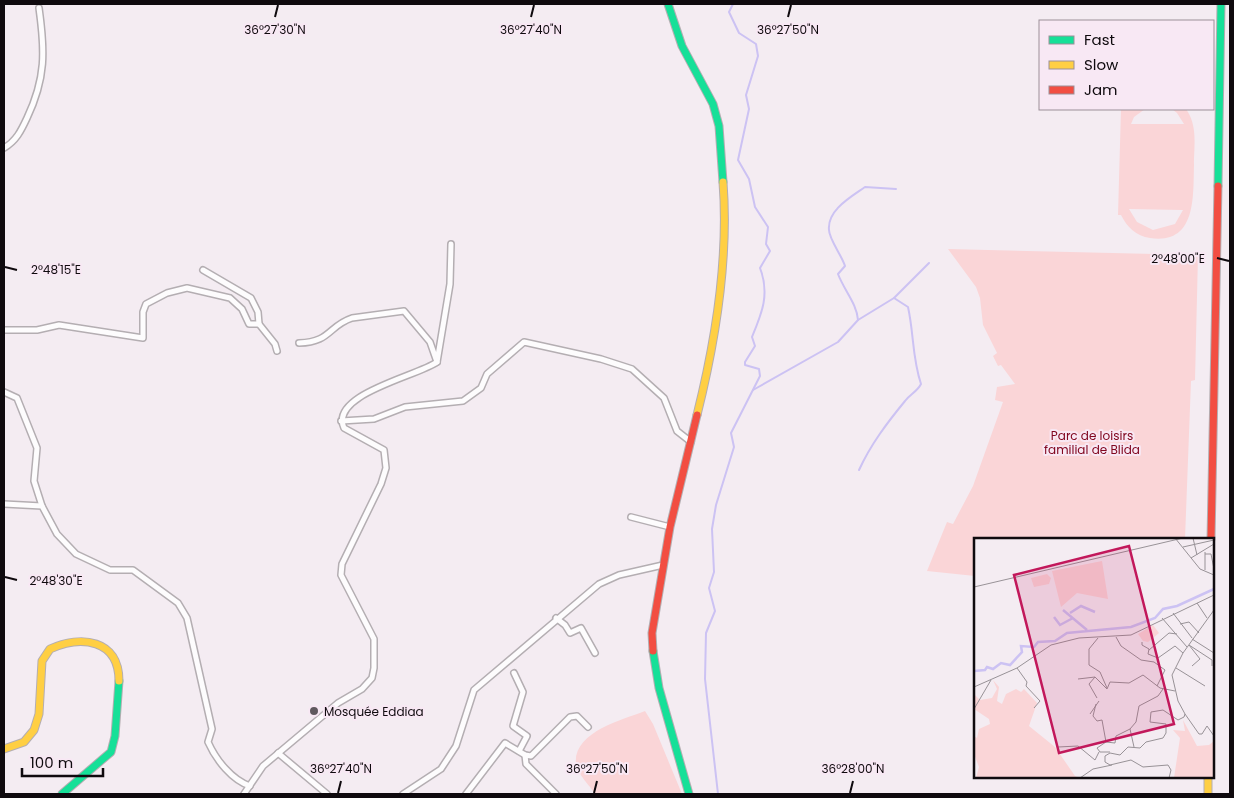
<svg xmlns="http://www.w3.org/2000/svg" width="1234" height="798" font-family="Poppins,sans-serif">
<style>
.green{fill:#fad5d7;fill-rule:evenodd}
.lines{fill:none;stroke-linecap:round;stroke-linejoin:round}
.stream{stroke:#ccc2f3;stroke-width:2}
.street-casing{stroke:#b4aeb2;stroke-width:8}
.fast-casing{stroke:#b4aeb2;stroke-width:9}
.slow-casing{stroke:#b4aeb2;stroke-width:9}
.jam-casing{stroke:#b4aeb2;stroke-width:9}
.street{stroke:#fdfcfd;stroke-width:5}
.fast{stroke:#16e098;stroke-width:7}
.slow{stroke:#ffcf43;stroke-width:7}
.jam{stroke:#f24e42;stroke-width:7}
.ticks{fill:none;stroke:#0f0a0e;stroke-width:2}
.poi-dot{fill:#5f595e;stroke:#f8e8f4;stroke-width:2}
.labels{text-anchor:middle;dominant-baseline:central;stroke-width:4;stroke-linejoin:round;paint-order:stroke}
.park-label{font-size:12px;fill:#810720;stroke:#f8e8f4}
.poi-label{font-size:12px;fill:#0f0a0e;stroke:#f8e8f4;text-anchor:start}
.inset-river{fill:none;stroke:#ccc2f3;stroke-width:2.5}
.inset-road{fill:none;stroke:#989297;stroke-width:1}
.view{fill:#c2185b;fill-opacity:0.15;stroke:#c2185b;stroke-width:2.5}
.inset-edge{fill:none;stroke:#0f0a0e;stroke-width:2.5}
.ticks-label{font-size:12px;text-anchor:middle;fill:#0f0a0e;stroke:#f8e8f4;stroke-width:4;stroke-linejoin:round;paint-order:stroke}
</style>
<rect width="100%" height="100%" fill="#f4ecf2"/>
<!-- green -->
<g class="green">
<path d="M1121 109H1145L1134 117 1131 124H1184L1177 113 1172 109H1186C1198 126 1194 146 1194 165 1193 196 1197 245 1150 238 1136 236 1127 227 1121 215H1118ZM1129 209 1182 210H1183L1175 224 1153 230 1137 222Z"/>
<path d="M948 249 1198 255 1195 380 1191 381 1185 539H975V576L927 571 947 522 953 524 973 486 1003 402 995 400 997 387 1015 384 1001 365 998 366 993 356 997 353 983 325 980 298 976 287Z"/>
<path d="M645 711 653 724 682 794H595C590 786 578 774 576 765 572 732 622 720 645 711Z"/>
</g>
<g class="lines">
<!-- stream -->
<g class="stream">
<path d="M858 320C857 304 844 290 838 274L845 266C842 256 829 239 829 230 827 210 851 197 865 187L896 189"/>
<path d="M753 390 838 342 858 320 894 298 929 263"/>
<path d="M859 470C871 444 887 423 905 401 910 394 917 392 921 384 912 357 914 334 908 307L894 298"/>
<path d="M718 794 705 679 706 633 715 611 709 588 714 572 712 529 716 505 734 447 731 433 760 376 759 369 745 365V362L755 346 752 337C762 313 770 294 760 268L770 251 766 244 768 227 755 207 749 179 738 160 749 109 746 95 758 56 756 44 739 33 729 12 733 4H739"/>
</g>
<!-- street casing -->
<g class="street-casing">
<g id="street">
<path d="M4 148C16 141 21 131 27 118 46 78 45 51 39 8"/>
<path d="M203 270 251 298 258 312 259 324 275 344 277 351"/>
<path d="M4 330H37L59 325 143 338V312L146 304 167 293 187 288 230 298 242 309 249 324H259"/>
<path d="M299 343C331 342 328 326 352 318L404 311 430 342 437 362"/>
<path d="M4 392 17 398 37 448 34 481 42 506"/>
<path d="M341 421 374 419 405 407 463 401 481 388 487 374 524 342 601 359 632 369 664 398 677 431 691 442"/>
<path d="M4 504 42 506 57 534 76 554 110 570H133L178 603 187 618 212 729 208 742C216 760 232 780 250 786"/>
<path d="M631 517 670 527"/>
<path d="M556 618 565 625 570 633 581 628 595 653"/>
<path d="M514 673 523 692 513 726 527 736 519 751"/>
<path d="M278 753 327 794"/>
<path d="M525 755 526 764 556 794"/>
<path d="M244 794 263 766 338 703 362 689 372 678 374 668V639L341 575 342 564 381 484 386 468 384 450 344 428C329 394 418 376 437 362L450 284 451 244"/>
<path d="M403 794 441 769 456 746 474 690 599 584 619 575 663 565"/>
<path d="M466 794 505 743 525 755 531 756 570 717 577 716 588 727"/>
</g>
</g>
<!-- fast casing -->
<g class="fast-casing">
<g id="fast">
<path d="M668 4 682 46 713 104 719 126 723 182"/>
<path d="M1218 186 1221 4"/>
<path d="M653 651 659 688 689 794"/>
<path d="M62 794 111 752 115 736 119 681"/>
</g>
</g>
<!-- slow casing -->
<g class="slow-casing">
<g id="slow">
<path d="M697 415C716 339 729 260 723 182"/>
<path d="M4 749 24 742 34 730 39 714 42 661 50 649C81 635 119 639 119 681"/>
<path d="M1208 777V794"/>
</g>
</g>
<!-- jam casing -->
<g class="jam-casing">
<g id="jam">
<path d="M1211 539 1218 186"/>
<path d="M653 651 652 633 670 527 697 415"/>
</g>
</g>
<!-- street -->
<use href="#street" class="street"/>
<!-- fast -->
<use href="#fast" class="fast"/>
<!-- slow -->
<use href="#slow" class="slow"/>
<!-- jam -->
<use href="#jam" class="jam"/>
</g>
<!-- ticks -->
<path class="ticks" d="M275 17 278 5M531 17 534 5M788 17 791 5M1217 258 1229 261M5 267 17 270M5 577 17 580M338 793 341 781M594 793 597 781M850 793 853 781"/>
<!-- markers -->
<circle class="poi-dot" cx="314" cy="711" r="5"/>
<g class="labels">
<!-- park labels -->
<g class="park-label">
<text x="1092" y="435">Parc de loisirs<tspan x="1092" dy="14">familial de Blida</tspan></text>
</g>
<!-- poi labels -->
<g class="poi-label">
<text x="324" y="711">Mosquée Eddiaa</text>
</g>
</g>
<!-- overview -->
<g transform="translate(974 538)">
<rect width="240" height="240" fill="#f4ecf2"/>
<path d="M19 142 25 149 23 163 28 166 32 156 42 151 47 154 50 151 63 165 55 188 81 209 101 238 106 240H2L5 229 0 216V198L3 200 5 191 16 186 15 181 0 171V156L6 162 18 160 23 151ZM209 182 223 208 235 207 240 203V240H200L206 200 199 192 211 193Z" fill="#fad5d7"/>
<path d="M128 23 134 61 103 55 87 69 78 33ZM73 36 77 40 75 46 60 49 57 40ZM179 87 185 95 174 104 169 103 164 96Z" fill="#fad5d7"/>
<path class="inset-river" d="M89 72 113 92M96 75 107 68 121 74M80 79 86 87 99 80M0 133 11 132 13 129 19 131 27 125 36 127 48 114 47 108 60 109 64 104 81 103 93 95 157 89 181 80 189 71 203 68 240 51"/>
<path class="inset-road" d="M201 0 226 31 240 37M219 0 223 17M209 9 240 2M231 14V32M231 16H237L240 31M217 20 240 6M0 49 209 0M223 65 233 80M199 75 218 100M188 80 213 109M206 86 215 84 225 95M142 99 147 108 167 122 180 124 191 132 183 148M124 100 115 111V127L126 134 133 150M218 101 240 115M168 104V107L175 111 174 116 184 120 201 108 209 115M215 107 238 122V128M215 107 226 121 218 128M175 112 195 95 203 96M43 130 53 144 52 148 66 163 60 170M202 130 231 148M121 139 115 146 123 160M104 141 121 139 133 151 136 144 155 145 169 137 186 150 201 153M0 149 43 130 77 107 105 100 157 97 240 57M122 166 119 178 123 183 128 182 132 204M0 171 17 142M116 176 125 163M211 176 225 196H228L233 188 240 198M84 209 104 208 121 222 125 214M160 209 156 191 162 184 165 168 184 158 189 151M136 214H126L123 210 132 204 141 205 142 198 156 191M106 240 119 231 138 227M195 240 197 232 194 227 169 229 157 222 136 227 131 224V218L136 215 146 217 154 209 166 210 172 204 189 200 192 195V186L176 184 177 174 189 172 204 182 210 179 211 176 204 163 198 137 209 115 240 72"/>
<path class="view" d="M155 8 200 186 85 215 40 37Z"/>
<rect width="240" height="240" class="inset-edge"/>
</g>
<g class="ticks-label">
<text x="275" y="34">36°27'30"N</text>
<text x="531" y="34">36°27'40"N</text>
<text x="788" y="34">36°27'50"N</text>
<text x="1178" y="263">2°48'00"E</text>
<text x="56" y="274">2°48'15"E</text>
<text x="56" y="585">2°48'30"E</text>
<text x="341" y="773">36°27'40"N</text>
<text x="597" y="773">36°27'50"N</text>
<text x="853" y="773">36°28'00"N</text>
</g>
<!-- border -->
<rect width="1234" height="798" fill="none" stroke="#0f0a0e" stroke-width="10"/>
<!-- legend -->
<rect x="1039" y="20" width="175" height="90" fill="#f8e8f4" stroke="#9b8f98"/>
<rect x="1049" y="36" width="25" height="8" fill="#16e098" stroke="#9b8f98"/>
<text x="1084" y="45" font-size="15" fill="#0f0a0e">Fast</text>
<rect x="1049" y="61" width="25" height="8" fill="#ffcf43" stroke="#9b8f98"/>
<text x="1084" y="70" font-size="15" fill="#0f0a0e">Slow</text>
<rect x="1049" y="86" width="25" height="8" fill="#f24e42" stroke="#9b8f98"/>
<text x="1084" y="95" font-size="15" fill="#0f0a0e">Jam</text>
<!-- scale -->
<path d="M22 768v8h81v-8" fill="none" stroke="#0f0a0e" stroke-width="2.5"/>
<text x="30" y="768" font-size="15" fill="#0f0a0e" stroke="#f8e8f4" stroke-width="4" paint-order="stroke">100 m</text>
</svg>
